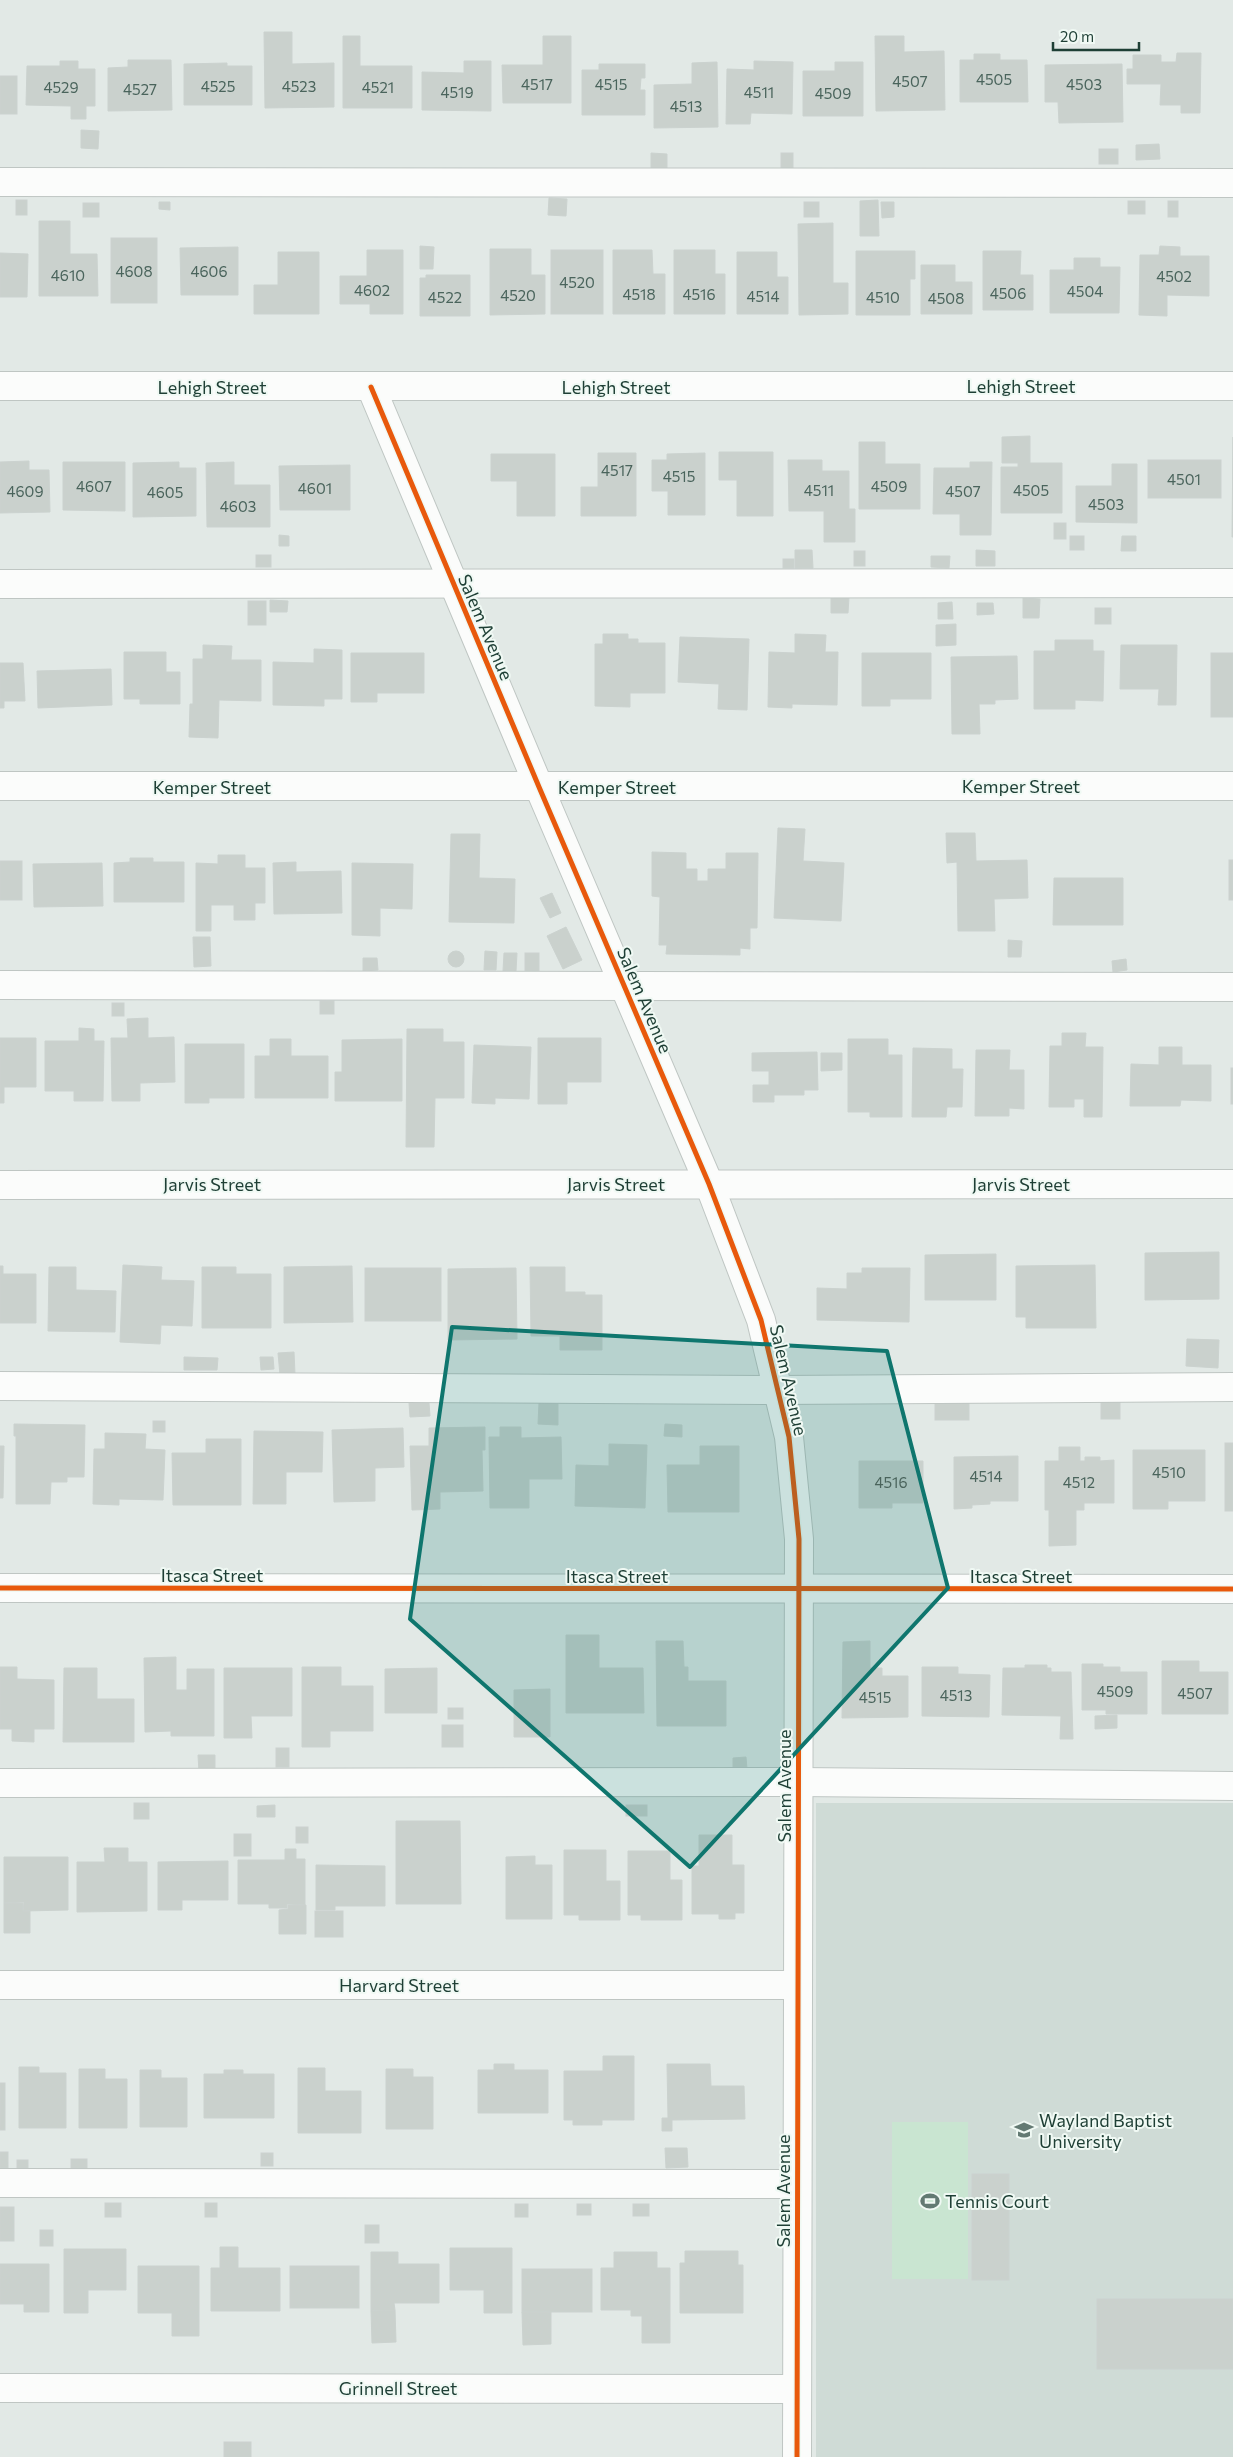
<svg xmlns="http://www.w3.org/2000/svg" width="1233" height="2457" font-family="Commissioner,sans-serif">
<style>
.built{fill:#cfdbd6}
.green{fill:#c9e5d1}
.building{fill:#cad1cd;stroke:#cbd2cf}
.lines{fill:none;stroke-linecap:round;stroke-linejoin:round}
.minor-casing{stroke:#bfc6c3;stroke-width:30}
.minor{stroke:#fbfcfb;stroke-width:28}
.cycleway-casing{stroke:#f0f9f4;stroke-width:8}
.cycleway{stroke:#e8590c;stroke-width:5}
.marked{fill:#0f766e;fill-opacity:0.2;stroke:#0f766e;stroke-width:4;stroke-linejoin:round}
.labels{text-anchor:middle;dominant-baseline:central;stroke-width:4;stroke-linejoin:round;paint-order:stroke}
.number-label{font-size:15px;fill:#4a645c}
.street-label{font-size:18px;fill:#1e3f35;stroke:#f0f9f4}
.poi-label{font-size:18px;fill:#1e3f35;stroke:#f0f9f4;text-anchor:start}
</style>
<rect width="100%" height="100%" fill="#e2e9e6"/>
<!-- built -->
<rect class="built" x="816" y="1803" width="417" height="654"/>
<!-- green -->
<rect class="green" x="892" y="2122" width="76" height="157"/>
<!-- building -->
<g class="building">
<path d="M264 32H292V64L334 63V107L265 108Z"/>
<path d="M343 36H360V66H412V108H343Z"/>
<path d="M543 36H571V103H503L502 65H543Z"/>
<path d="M875 36H904V52L944 51 945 110 876 111Z"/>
<path d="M1177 53H1201L1200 113H1181V105H1160L1161 84H1127V69H1133V55H1161V62H1176Z"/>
<path d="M974 54H1000V60H1027L1028 102H960V60H974Z"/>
<path d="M128 60H171L172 110 108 111V68L128 67Z"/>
<path d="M60 61H78V69H95V106H86V119H71V106L26 105 27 66H60Z"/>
<path d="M464 61H491V111L422 110V72L464 73Z"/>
<path d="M754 61 793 62 792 114 751 113 750 124H726L727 69 754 70Z"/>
<path d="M717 62 718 127 654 128V85L692 84V63Z"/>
<path d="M835 62H863V116H803V71H835Z"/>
<path d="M227 63V66H252V105H184V64Z"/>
<path d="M599 64H645V78H641L640 90H645V115H582V70H599Z"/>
<path d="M1122 64 1123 122 1059 123 1058 102H1045V65Z"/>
<rect x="0" y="76" width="17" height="38"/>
<path d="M81 130 99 131 98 149 81 148Z"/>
<path d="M1159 144 1160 159 1136 160V145Z"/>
<rect x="1099" y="149" width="19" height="15"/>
<path d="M651 153 667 154V168H651Z"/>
<rect x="781" y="153" width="12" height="15"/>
<path d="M549 198 567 199 566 216 548 215Z"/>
<rect x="16" y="200" width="11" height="15"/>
<path d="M878 200 879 236H860V201Z"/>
<rect x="1128" y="201" width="17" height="13"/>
<rect x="1168" y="201" width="10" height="16"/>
<path d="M159 202H170V210L159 209Z"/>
<rect x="804" y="202" width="15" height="15"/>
<path d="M881 202H894V217L882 218Z"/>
<rect x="83" y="203" width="16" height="14"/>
<path d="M39 221H70V254H97L98 296H39Z"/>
<path d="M833 223V283H848V314L799 315 798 224Z"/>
<rect x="111" y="238" width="46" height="65"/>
<path d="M420 246 434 247 433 269H420Z"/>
<path d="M1160 246 1180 247V256H1209V296L1167 295V316L1139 315 1140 255H1159Z"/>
<path d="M238 247V295H181L180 248Z"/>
<path d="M490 249H531V275H545V314L490 315Z"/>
<path d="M367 250H403V314H370V304H340V276H367Z"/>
<rect x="551" y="250" width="52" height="64"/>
<path d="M613 250H652L653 274H665V314H613Z"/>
<path d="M674 250H715V274H725V314H674Z"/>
<path d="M856 251H915V279H910V315H856Z"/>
<path d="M983 251H1021L1020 275H1033V310H983Z"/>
<path d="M278 252H319V314H254V285H278Z"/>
<path d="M737 252H777V277H788V314H737Z"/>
<path d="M0 253 28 254 27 297H0Z"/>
<path d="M1074 258H1100V267H1120L1119 313H1050V270H1074Z"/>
<path d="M921 265H955V282H972V314H921Z"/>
<path d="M426 275H470V316H420V278H426Z"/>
<path d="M1030 436V463H1062V513H1001V467H1018V463H1002V437Z"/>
<path d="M1233 437V537H1232Z"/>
<path d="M859 442H885V464H920V509H859Z"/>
<path d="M719 452H773V516H737V480H719Z"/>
<path d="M598 453H636V516H581V487H598Z"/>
<path d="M705 453V515H668V491H652V460H667V454Z"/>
<path d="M491 454H555V516H517V481H491Z"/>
<path d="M788 460H822V471H849V509H855V542H824V511H789Z"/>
<rect x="1148" y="460" width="73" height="38"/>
<path d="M29 461V470H49L50 512 0 513V462Z"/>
<path d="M63 462H125V511L63 510Z"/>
<path d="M179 462V468H196V516L133 517V463Z"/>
<path d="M234 462V485H270V527H207L206 463Z"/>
<path d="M970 462H992L991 535H960V514H933L934 468H970Z"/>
<path d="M1112 464H1137V523L1076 522V486H1112Z"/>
<path d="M350 465V510H280L279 466Z"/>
<rect x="1054" y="523" width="12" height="16"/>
<path d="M279 535 289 536V546H279Z"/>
<rect x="1070" y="536" width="14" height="14"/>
<path d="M1122 536H1136V551H1121Z"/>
<path d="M795 550H812L813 568H795Z"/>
<path d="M976 550 995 551V566H976Z"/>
<rect x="854" y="551" width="11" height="15"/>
<rect x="256" y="555" width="15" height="12"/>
<path d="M931 556H950L949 568 931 567Z"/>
<rect x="783" y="559" width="11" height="9"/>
<path d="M831 597H849L848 613H831Z"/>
<path d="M1023 598 1040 599 1039 618H1023Z"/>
<path d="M270 600 288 601 287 612H270Z"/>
<rect x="248" y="601" width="18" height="24"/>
<path d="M952 602 953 619H938V603Z"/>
<path d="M977 603H993L994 614 977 615Z"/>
<rect x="1095" y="608" width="16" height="16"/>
<path d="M956 624V645L936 646V625Z"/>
<path d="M603 634H628V639H638V643H665V693H630V707L595 706V644H603Z"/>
<path d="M795 634 826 635 825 652H838L837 705 792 704V708L768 707 769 652 795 653Z"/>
<path d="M680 637 749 639 747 710 718 709 719 684 678 682Z"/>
<path d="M1055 640H1093V651H1104L1103 701 1075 700V709H1034V651H1055Z"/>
<path d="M203 645 232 646 231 660H261V701L219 700 218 738 189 737 190 704H193V659H203Z"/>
<path d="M1121 645H1177L1176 705H1158L1159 689H1120Z"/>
<path d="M314 649 342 650V699H324V706L273 705V662L314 663Z"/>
<path d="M124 652H166V672H180V704H140V699H124Z"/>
<path d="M351 653H424V693H377V702H351Z"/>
<path d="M862 653H931V699H890V706H862Z"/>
<rect x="1211" y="653" width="22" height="64"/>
<path d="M1017 656 1018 699 995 700V704H979L980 734H952L951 657Z"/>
<path d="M0 663H23L25 701H4V708H0Z"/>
<path d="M111 669 112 705 38 708 37 671Z"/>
<path d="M778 828 805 829 803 861 844 863 841 921 774 918Z"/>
<path d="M946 833H975L976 861 1027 860 1028 898 994 899 995 931H958L957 862 947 863Z"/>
<path d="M451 834H480L479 878 515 879 514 923 449 922Z"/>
<path d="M652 852 686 853V869H697V881H708V869H726V853H758L757 928H750V949L740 948V955L666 954 667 945H659L660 897 652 896Z"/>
<path d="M218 855H245V868H265V903H255V920H234V905H211V931H196V863L218 864Z"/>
<path d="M130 858H153V862H184V902H114V863L130 862Z"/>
<rect x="1229" y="860" width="4" height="40"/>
<rect x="0" y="861" width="22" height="39"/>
<path d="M296 862V872L341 871 342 913 274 914 273 863Z"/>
<path d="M102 863 103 906 34 907 33 864Z"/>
<path d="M352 863 413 864 412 909 380 908V936L352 935Z"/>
<path d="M1054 878H1123V925H1053Z"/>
<path d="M552 893 561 913 550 918 540 898Z"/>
<path d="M566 927 582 960 563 969 547 936Z"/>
<path d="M193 937H210L211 966 194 967Z"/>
<path d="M1008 940 1022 941 1021 957H1008Z"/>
<path d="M485 951 497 952 496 970H484Z"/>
<circle cx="456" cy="959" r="8"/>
<path d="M504 953H517L516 971H503Z"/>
<rect x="525" y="953" width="14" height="18"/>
<path d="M363 958H377L378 970 363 971Z"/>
<path d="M1126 959 1127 970 1113 972 1112 961Z"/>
<rect x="320" y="1001" width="14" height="13"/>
<rect x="112" y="1003" width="12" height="13"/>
<path d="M148 1018V1038L174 1037 175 1082 140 1083V1101H112L111 1038H128L127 1019Z"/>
<path d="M79 1028 94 1029V1041H104L103 1101H74V1091H45V1041H79Z"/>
<path d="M407 1029H443V1042H464V1098H435L434 1147H406Z"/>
<path d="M1062 1033H1086L1085 1047H1103L1102 1117H1084V1099H1074V1107H1049L1050 1046H1062Z"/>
<path d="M0 1038H36V1087H4V1103H0Z"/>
<path d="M538 1038H601V1082H567V1104H538Z"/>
<path d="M270 1039H291V1056H328V1098H255V1056H270Z"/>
<path d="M402 1039V1101H335V1072H342V1040Z"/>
<path d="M848 1039H888V1055H902V1117H870V1112H848Z"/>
<path d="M185 1044H244V1098H209V1103H185Z"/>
<path d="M474 1045 531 1047 529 1099 495 1098V1104L472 1103Z"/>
<path d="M1159 1047H1182V1065H1211V1101L1181 1100 1180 1106H1130L1131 1064 1159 1065Z"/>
<path d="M913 1048 952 1049V1069H963L962 1107H947L946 1117H912Z"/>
<path d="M976 1050H1010L1009 1070H1024V1109L1009 1108V1116H975Z"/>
<path d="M817 1052 818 1090H804V1095H774V1102H753V1085H769V1071H752V1053Z"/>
<path d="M821 1053H842V1070L821 1071Z"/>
<rect x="1231" y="1068" width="2" height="36"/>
<path d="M1219 1252V1299L1145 1300V1253Z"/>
<path d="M996 1254V1300H925V1255Z"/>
<path d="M123 1265 162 1267 161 1280 194 1281 192 1326 161 1325 160 1344 120 1342Z"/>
<path d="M1095 1265 1096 1328H1026V1317H1016V1266Z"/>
<path d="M0 1266H3V1274H36V1323H0Z"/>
<path d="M352 1266 353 1322 284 1323V1267Z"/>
<path d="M49 1267H76V1290L116 1291 115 1332 48 1331Z"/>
<path d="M202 1267H236V1274H271V1328H202Z"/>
<path d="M530 1267H565V1292H585V1295H602V1350H560V1336H531Z"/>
<rect x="365" y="1268" width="76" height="53"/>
<path d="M516 1268 517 1339 448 1340V1269Z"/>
<path d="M862 1268H910L909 1322 817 1320V1288L847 1289V1273H862Z"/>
<path d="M1187 1339 1219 1340 1218 1368 1186 1366Z"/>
<path d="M294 1352 295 1374 280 1375 278 1353Z"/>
<path d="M184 1357 218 1358 217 1370H184Z"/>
<path d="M260 1357H273L274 1369 261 1370Z"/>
<rect x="935" y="1401" width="34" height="19"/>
<rect x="1101" y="1402" width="19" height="17"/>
<path d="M409 1403H429L430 1416 410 1417Z"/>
<path d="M539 1403 558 1404V1425L538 1424Z"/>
<rect x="153" y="1421" width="12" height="11"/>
<path d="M14 1424 85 1425 84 1477H67V1482H51L50 1504H16V1436H14Z"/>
<path d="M665 1424 682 1425V1437L664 1436Z"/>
<path d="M485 1427V1450H482L483 1491 440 1492V1509L412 1510 410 1446H429V1428Z"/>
<path d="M500 1427H521V1438L561 1437 562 1479H529V1508H490L489 1437H500Z"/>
<path d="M403 1428 404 1467 375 1468V1501L334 1502 332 1430Z"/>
<path d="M254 1431 323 1432 322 1472H286V1504H253Z"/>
<path d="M105 1433 146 1434 145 1449 165 1450 163 1500 119 1499V1505L93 1504 94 1449H105Z"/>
<path d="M206 1439H241V1505H173L172 1453H206Z"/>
<rect x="1225" y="1443" width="8" height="68"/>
<path d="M609 1444 647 1445 645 1508 575 1506 576 1465 609 1466Z"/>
<path d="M0 1446H4L3 1498H0Z"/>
<path d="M700 1446H739V1512H668L667 1465H700Z"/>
<path d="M1059 1447H1080V1461H1085V1457H1100V1461L1114 1460V1503H1084V1510H1076V1545L1049 1546V1510H1045V1461H1059Z"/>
<path d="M1133 1450H1205V1501H1168V1509H1133Z"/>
<path d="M1018 1456V1501H990V1504L972 1505V1508L954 1509V1457Z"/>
<path d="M859 1461H923V1503H892V1508H859Z"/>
<path d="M566 1635H599V1668H643L644 1713H566Z"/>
<path d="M656 1641H683L684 1667H688V1681H726V1726H657Z"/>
<path d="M870 1641V1668H882V1676H908V1717L842 1718 843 1642Z"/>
<path d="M176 1657V1690H187V1669H214V1736H171V1731L145 1732 144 1658Z"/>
<path d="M1162 1661H1199V1672H1228V1714H1162Z"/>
<path d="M1082 1664H1103V1667H1120V1672H1147V1714H1106V1710H1082Z"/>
<path d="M1025 1665H1047V1668H1051V1672H1071L1073 1739H1060L1061 1716 1002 1715 1003 1668H1025Z"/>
<path d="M0 1667H17V1679L54 1680V1729H34V1742L12 1741V1729H0Z"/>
<path d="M302 1667H341V1686H373V1731H330V1747H302Z"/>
<path d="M922 1667H958V1674L990 1675 989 1717 922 1716Z"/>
<path d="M64 1668H97V1699H134V1742H63Z"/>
<path d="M224 1668H292V1716H251L252 1738H224Z"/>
<path d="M437 1668V1713H385V1669Z"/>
<path d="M550 1689V1737H514V1690Z"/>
<rect x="448" y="1708" width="15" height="11"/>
<path d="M1117 1715V1728L1095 1729V1716Z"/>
<rect x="442" y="1725" width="21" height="22"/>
<rect x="276" y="1748" width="13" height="19"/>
<path d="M198 1755H215V1772H199Z"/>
<path d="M746 1757 747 1769H733V1758Z"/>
<rect x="134" y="1803" width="15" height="16"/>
<path d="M275 1805V1817H257V1806Z"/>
<rect x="626" y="1805" width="21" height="11"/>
<path d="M396 1821H460L461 1904H396Z"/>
<rect x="296" y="1827" width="12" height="16"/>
<rect x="234" y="1834" width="17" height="22"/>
<path d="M699 1835H732V1865H744V1913H735V1919H719V1914H692V1866H699Z"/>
<path d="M104 1848H128V1862H147V1911L77 1912V1862H105Z"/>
<path d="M285 1849H296V1859H305V1905L287 1904V1908H269V1904H238V1860H285Z"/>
<path d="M564 1850H606V1881H620V1920H579V1915H564Z"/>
<path d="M628 1851H670V1880H682V1920H641V1915H628Z"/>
<path d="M535 1856V1865H552V1919H506V1857Z"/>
<path d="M4 1857H68V1910L23 1911 24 1902 4 1903Z"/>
<path d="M228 1861V1900H182V1910H158V1862Z"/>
<path d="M316 1865 385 1866V1906H335V1910H316Z"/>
<path d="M4 1903H23V1911H30V1933H4Z"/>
<path d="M288 1905H306V1934H279V1910L288 1909Z"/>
<rect x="315" y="1911" width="28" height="26"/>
<path d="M603 2056H634V2120H602V2125H573V2120H564V2071H603Z"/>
<path d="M494 2064H514V2070H548V2113H478V2070H494Z"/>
<path d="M667 2064H710L711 2086H744L745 2119 672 2120V2131H662V2118H668Z"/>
<path d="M19 2067H39V2073H66V2128H19Z"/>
<path d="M298 2068H325V2091H361V2133H298Z"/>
<path d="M79 2069H105V2079H127V2128H79Z"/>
<path d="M386 2069H413V2077H433V2129H386Z"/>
<path d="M140 2070H161V2078H187V2127H140Z"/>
<path d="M224 2070H243V2074H274V2118H204V2074H224Z"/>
<rect x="0" y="2083" width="5" height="47"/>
<path d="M665 2148H687L688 2167 666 2168Z"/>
<rect x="0" y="2152" width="8" height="16"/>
<rect x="261" y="2153" width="12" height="13"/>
<rect x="71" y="2159" width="16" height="13"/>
<rect x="17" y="2160" width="11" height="12"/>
<rect x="972" y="2174" width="37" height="106"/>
<rect x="105" y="2203" width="16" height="14"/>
<rect x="205" y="2203" width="12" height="14"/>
<rect x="515" y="2204" width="13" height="13"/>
<rect x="577" y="2204" width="14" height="11"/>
<rect x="633" y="2204" width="16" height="12"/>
<rect x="0" y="2207" width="14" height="34"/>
<rect x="365" y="2225" width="14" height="18"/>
<rect x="40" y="2230" width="13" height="16"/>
<path d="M220 2247H238V2268H280V2311H211V2268H220Z"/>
<path d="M450 2248H512V2313H484V2290H450Z"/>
<path d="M64 2249H126V2290H88V2313H64Z"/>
<path d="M685 2251H738V2265H743V2313H680V2263H685Z"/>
<path d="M371 2252H398V2264H439V2303H394L395 2310 371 2311Z"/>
<path d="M614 2252H657V2268H670V2343H642V2316H631V2310H601V2268H614Z"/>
<path d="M0 2264H49V2312H24V2304H0Z"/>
<path d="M138 2266H199V2336H172V2313H138Z"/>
<rect x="290" y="2266" width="69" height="42"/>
<rect x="522" y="2269" width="70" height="43"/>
<rect x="1097" y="2299" width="136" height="70"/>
<path d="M395 2310 396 2342 372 2343 371 2311Z"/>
<path d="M522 2312H551V2344L523 2345Z"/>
<rect x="224" y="2442" width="27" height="15"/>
</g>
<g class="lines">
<!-- minor casing -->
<g class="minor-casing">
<g id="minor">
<path d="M0 182 1233 183"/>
<path d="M0 386H1233"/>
<path d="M371 387 539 787 709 1184 761 1320 789 1437 799 1539 797 2457"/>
<path d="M0 584 1233 583"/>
<path d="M0 786H1233"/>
<path d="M0 985 1233 987"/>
<path d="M0 1185 1233 1184"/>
<path d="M0 1386 778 1390 1233 1387"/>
<path d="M0 1588 1233 1589"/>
<path d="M0 1783 798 1782 1233 1786"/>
<path d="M0 1985H797"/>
<path d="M0 2183 797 2184"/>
<path d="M0 2388 797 2389"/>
</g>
</g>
<!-- minor -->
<use href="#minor" class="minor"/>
<!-- cycleway casing -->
<g class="cycleway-casing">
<g id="cycleway">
<path d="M371 387 539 787 709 1184 761 1320 789 1437 799 1539 797 2457"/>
<path d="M0 1588 1233 1589"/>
</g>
</g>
<!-- cycleway -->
<use href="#cycleway" class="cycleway"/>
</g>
<!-- marked area -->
<path class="marked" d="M452 1327 887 1351 948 1588 690 1867 410 1619Z"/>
<!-- icons -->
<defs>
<g id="university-bare" transform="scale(1.5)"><path d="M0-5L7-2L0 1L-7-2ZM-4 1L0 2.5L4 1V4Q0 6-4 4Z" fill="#637a73" stroke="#f0f9f4" stroke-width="2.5" paint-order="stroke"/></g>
<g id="stadium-bare" transform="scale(1.5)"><path d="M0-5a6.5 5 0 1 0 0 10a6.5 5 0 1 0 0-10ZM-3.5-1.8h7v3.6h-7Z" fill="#637a73" stroke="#f0f9f4" stroke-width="2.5" paint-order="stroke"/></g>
</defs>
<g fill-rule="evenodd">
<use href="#university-bare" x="1024" y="2130"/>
<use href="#stadium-bare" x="930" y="2201"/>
</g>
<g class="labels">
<!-- number labels -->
<g class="number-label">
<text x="994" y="79">4505</text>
<text x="910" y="81">4507</text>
<text x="537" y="84">4517</text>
<text x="611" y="84">4515</text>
<text x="1084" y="84">4503</text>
<text x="218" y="86">4525</text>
<text x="299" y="86">4523</text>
<text x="61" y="87">4529</text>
<text x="378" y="87">4521</text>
<text x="140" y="89">4527</text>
<text x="457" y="92">4519</text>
<text x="759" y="92">4511</text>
<text x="833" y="93">4509</text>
<text x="686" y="106">4513</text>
<text x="134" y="271">4608</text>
<text x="209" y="271">4606</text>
<text x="68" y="275">4610</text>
<text x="1174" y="276">4502</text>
<text x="577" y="282">4520</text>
<text x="372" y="290">4602</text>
<text x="1085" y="291">4504</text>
<text x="1008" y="293">4506</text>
<text x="639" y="294">4518</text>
<text x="699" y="294">4516</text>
<text x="518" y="295">4520</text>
<text x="763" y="296">4514</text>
<text x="445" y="297">4522</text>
<text x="883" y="297">4510</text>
<text x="946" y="298">4508</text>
<text x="617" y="470">4517</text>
<text x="679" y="476">4515</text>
<text x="1184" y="479">4501</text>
<text x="94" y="486">4607</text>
<text x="889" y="486">4509</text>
<text x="315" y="488">4601</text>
<text x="819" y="490">4511</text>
<text x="1031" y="490">4505</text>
<text x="25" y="491">4609</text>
<text x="963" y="491">4507</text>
<text x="165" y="492">4605</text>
<text x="1106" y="504">4503</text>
<text x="238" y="506">4603</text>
<text x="1169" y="1472">4510</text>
<text x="986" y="1476">4514</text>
<text x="891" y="1482">4516</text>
<text x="1079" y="1482">4512</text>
<text x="1115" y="1691">4509</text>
<text x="1195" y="1693">4507</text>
<text x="956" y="1695">4513</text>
<text x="875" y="1697">4515</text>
</g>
<!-- street labels -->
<g class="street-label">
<text x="1021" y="386">Lehigh Street</text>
<text x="212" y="387">Lehigh Street</text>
<text x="616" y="387">Lehigh Street</text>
<text transform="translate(486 627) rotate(67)">Salem Avenue</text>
<text x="1021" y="786">Kemper Street</text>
<text x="212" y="787">Kemper Street</text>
<text x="617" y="787">Kemper Street</text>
<text transform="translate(645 1000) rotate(67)">Salem Avenue</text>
<text x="212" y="1184">Jarvis Street</text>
<text x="616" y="1184">Jarvis Street</text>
<text x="1021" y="1184">Jarvis Street</text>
<text transform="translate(789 1380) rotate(77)">Salem Avenue</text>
<text x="212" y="1575">Itasca Street</text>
<text x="617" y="1576">Itasca Street</text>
<text x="1021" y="1576">Itasca Street</text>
<text transform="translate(784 1786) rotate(-90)">Salem Avenue</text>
<text x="399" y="1985">Harvard Street</text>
<text transform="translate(783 2191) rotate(-90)">Salem Avenue</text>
<text x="398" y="2388">Grinnell Street</text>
</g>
<!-- poi labels -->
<g class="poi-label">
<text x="1039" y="2120">Wayland Baptist<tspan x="1039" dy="21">University</tspan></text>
<text x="945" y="2201">Tennis Court</text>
</g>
</g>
<!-- scale -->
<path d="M1053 42v8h86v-8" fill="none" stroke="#1e3f35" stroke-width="2.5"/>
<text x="1060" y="42" font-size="15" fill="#1e3f35" stroke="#f0f9f4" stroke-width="4" paint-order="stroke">20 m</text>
</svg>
